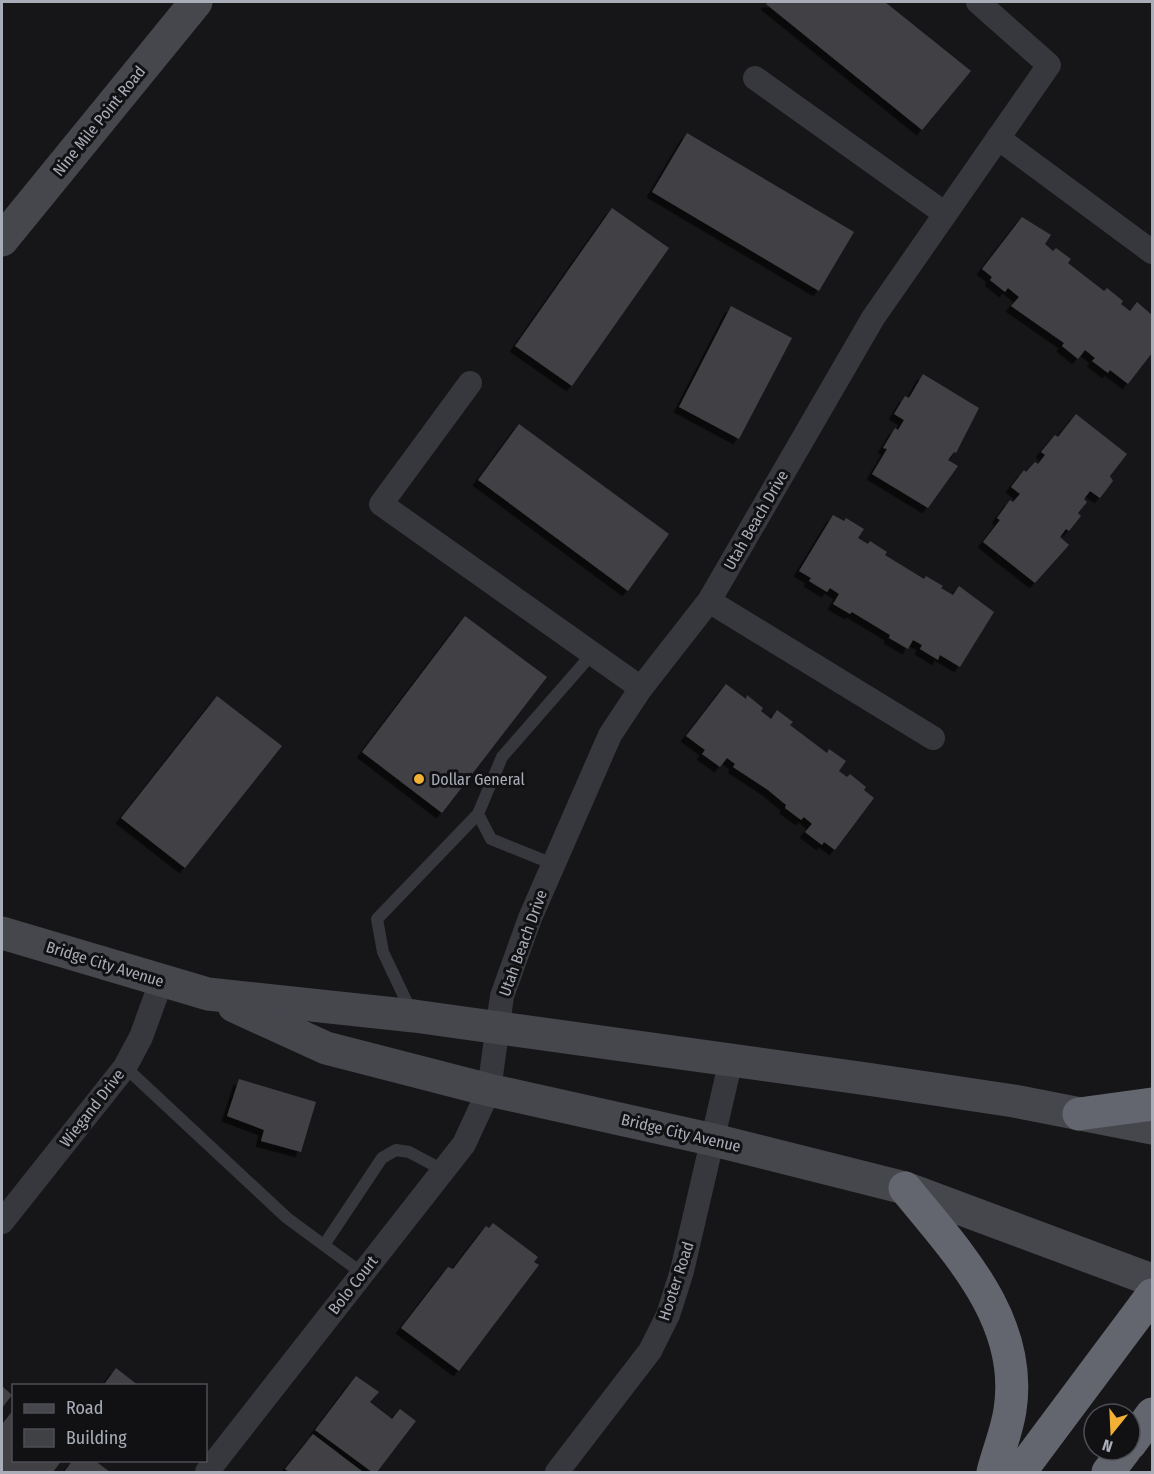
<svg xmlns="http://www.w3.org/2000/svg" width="1154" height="1474" font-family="'Fira Sans Condensed',sans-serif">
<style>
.building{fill:#404145;filter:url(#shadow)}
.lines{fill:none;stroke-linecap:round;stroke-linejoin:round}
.lane{stroke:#37383d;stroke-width:12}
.street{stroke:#37383d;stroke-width:24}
.secondary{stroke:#45474d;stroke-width:33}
.highway{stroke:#63666e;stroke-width:33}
.poi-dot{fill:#f2b134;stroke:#111113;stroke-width:2}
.labels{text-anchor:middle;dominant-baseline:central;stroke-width:6;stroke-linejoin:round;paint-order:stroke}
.street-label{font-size:16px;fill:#a8adb8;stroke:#111113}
.poi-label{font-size:16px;fill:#a8adb8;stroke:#111113;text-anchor:start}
</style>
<defs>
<filter id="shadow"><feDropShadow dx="-5.5" dy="5.5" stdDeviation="0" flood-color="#0009"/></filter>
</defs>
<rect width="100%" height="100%" fill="#161618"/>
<!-- building -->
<g class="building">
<path d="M768 2H885L971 71 922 130 766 4Z"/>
<path d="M687 133 854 232 819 291 652 192Z"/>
<path d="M612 208 669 248 572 386 515 346Z"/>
<path d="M1022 217 1051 235 1045 244 1053 251 1056 248 1071 259 1068 263 1104 291 1107 288 1123 301 1121 304 1130 311 1137 302 1152 315V353L1128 384 1110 370 1108 373 1092 361 1095 358 1085 350 1078 359 1062 346 1064 343 1011 306 1019 297 1008 288 1005 292 990 280 992 277 982 269Z"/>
<path d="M731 306 792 338 739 439 679 407Z"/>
<path d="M923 374 979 408 956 453 954 452 948 460 958 466 928 508 872 474 887 449 883 448 895 428 898 430 904 420 894 414 905 396 909 398Z"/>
<path d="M1076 414 1127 454 1110 476 1113 481 1100 498 1090 491 1084 499 1087 502 1078 513 1081 516 1069 531 1066 529 1060 537 1069 545 1035 583 983 542 1000 520 997 518 1010 500 1013 502 1020 494 1011 487 1024 470 1026 472 1035 462 1038 464 1045 455 1041 452 1055 435 1058 437Z"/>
<path d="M519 424 669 534 628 591 478 480Z"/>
<path d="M833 515 844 521 846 518 864 529 858 538 868 544 870 541 887 552 885 555 924 579 926 576 943 586 941 588 953 595 959 586 994 612 960 667 940 655 938 660 920 649 922 645 913 640 908 649 889 638 890 635 852 612 850 614 833 604 839 594 830 588 827 592 809 581 811 578 799 571Z"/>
<path d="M465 616 547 677 442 813 362 752Z"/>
<path d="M726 684 746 699 747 695 763 708 761 711 771 719 777 710 793 722 790 725 827 753 829 749 846 761 839 771 847 777 850 774 866 787 864 790 874 798 835 850 824 842 822 845 805 832 812 824 804 817 801 820 785 808 786 805 768 790 733 767 735 764 727 758 720 767 702 754 705 750 686 736Z"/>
<path d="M217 696 282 746 185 868 121 818Z"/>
<path d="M239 1079 316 1102 301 1152 261 1141 264 1130 227 1116Z"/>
<path d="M493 1223 538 1257 534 1262 539 1265 459 1371 401 1328 448 1267 453 1269 486 1226 489 1228Z"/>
<path d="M116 1368 139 1386H103Z"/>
<path d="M356 1376 379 1392 370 1402 392 1419 400 1409 416 1421 377 1472H372L315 1430Z"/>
<path d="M2 1386 12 1395 2 1408Z"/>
<path d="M14 1409V1460H62L53 1472H2V1424Z"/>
<path d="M313 1434 363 1472H289L285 1469Z"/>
<path d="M73 1460H94L110 1472H64Z"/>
</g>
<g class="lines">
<!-- lane -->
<g class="lane">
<path d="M553 864 491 839 478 814 502 757 592 654"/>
<path d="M411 1011 383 952 377 919 478 814"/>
<path d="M125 1067 287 1218 362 1273"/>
<path d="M324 1245 382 1158 396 1150 409 1152 443 1170"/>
</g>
<!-- street -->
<g class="street">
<path d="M755 78 944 213"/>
<path d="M998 138 1152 252"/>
<path d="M470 383 381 504 641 688"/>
<path d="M709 601 933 738"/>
<path d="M2 1222 125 1067 141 1037 161 982"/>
<path d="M207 1472 464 1144 489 1090 502 996 530 918 610 735 641 688 709 601 873 318 1049 65 978 2"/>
<path d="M557 1472 650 1351 668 1315 682 1271 731 1060"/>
</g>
<!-- secondary -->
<g class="secondary">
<path d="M2 240 196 2"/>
<path d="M2 933 208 994 414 1016 867 1079 1014 1101 1152 1128"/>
<path d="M234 1006 326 1048 489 1090 714 1140 905 1188 1152 1280"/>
</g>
<!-- highway -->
<g class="highway">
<path d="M1079 1114 1152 1104"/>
<path d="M905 1188C956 1251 1024 1320 1010 1410 1007 1431 998 1452 993 1472"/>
<path d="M1130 1444 1152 1414"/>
<path d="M1020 1472 1152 1295"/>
<path d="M1108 1472 1125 1450"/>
</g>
</g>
<!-- markers -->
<circle class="poi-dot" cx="419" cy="779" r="6"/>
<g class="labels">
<!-- street labels -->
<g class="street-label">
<text transform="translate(99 121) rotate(-51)">Nine Mile Point Road</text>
<text transform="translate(756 520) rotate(-60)">Utah Beach Drive</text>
<text transform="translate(523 943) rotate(-70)">Utah Beach Drive</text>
<text transform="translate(105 964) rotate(17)">Bridge City Avenue</text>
<text transform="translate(92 1108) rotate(-52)">Wiegand Drive</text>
<text transform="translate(681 1133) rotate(13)">Bridge City Avenue</text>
<text transform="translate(676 1281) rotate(-72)">Hooter Road</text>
<text transform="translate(353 1285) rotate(-52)">Bolo Court</text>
</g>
<!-- poi labels -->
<g class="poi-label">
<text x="431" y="779">Dollar General</text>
</g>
</g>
<!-- border -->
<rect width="1154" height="1474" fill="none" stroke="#a8adb8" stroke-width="6"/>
<!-- legend -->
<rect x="12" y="1384" width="195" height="78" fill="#111113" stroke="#4d4f55" stroke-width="1.5"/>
<rect x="24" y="1404" width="30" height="9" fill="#45474d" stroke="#4d4f55" stroke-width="1.5"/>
<text x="66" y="1414" font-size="18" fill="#a8adb8">Road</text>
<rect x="24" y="1429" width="30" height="18" fill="#404145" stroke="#4d4f55" stroke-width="1.5"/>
<text x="66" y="1444" font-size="18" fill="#a8adb8">Building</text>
<!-- north arrow -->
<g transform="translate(1112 1432) rotate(198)"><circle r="28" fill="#111113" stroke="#4d4f55" stroke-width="1.5"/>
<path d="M0-4.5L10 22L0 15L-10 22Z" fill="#f2b134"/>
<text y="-9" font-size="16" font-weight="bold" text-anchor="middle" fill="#a8adb8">N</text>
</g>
</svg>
